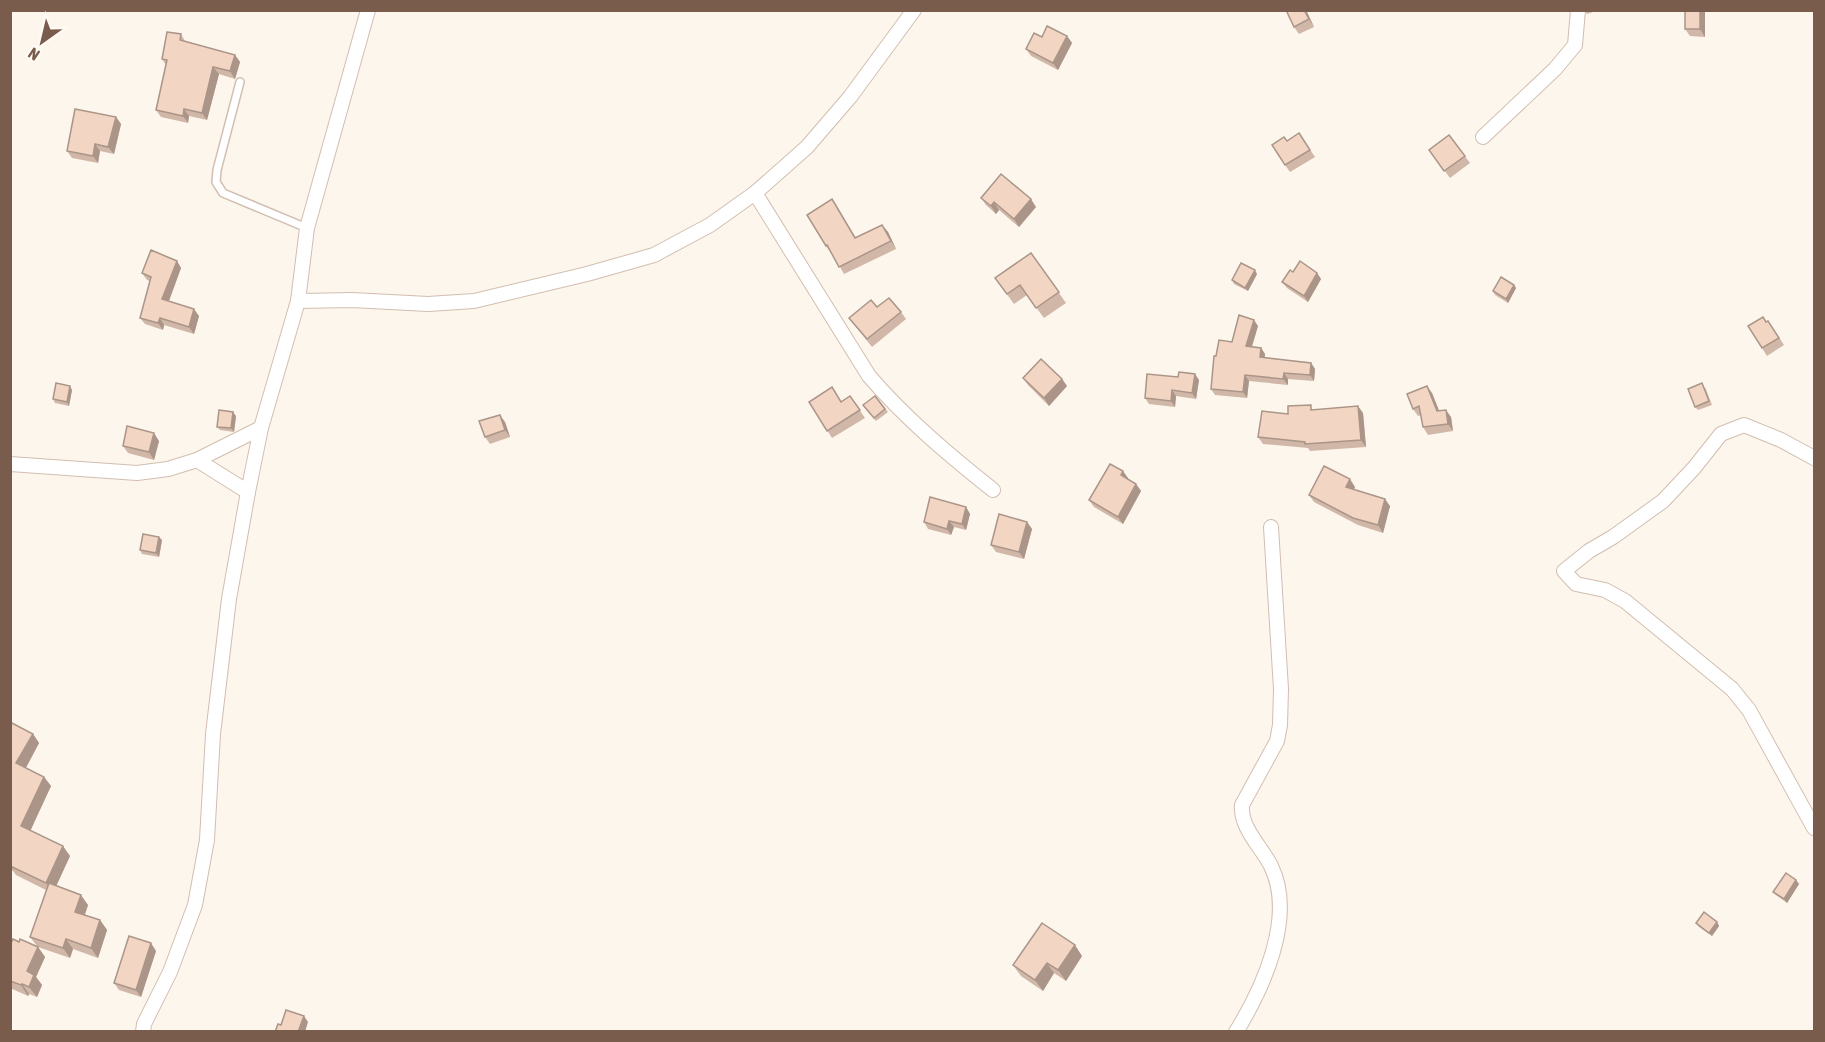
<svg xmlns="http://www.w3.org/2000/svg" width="1825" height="1042" font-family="'Asap Condensed',sans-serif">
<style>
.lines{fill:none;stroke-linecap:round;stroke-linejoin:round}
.service-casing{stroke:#d1beb0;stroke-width:10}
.minor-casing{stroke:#d1beb0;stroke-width:16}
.service{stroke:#fff;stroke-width:7}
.minor{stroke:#fff;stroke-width:14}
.wall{fill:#d1b7a8}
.shaded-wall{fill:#aa9588}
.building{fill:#f3d5c3;stroke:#aa9588;stroke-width:1.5}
</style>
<rect width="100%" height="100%" fill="#fdf6ec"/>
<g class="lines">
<!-- service casing -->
<g class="service-casing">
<path id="service" d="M240 82 217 170 216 182 223 193 307 228"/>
</g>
<!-- minor casing -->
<g class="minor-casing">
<g id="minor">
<path d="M1483 137 1555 69 1575 45 1578 10"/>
<path d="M755 193 869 376C906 419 949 455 993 490"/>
<path d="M298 301 352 300 428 304 474 301 587 274 654 255 710 225 755 193 807 147 850 97 914 10"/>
<path d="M1814 458 1781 440 1744 425 1721 434 1694 468 1663 501 1613 537 1589 551 1564 571 1576 584 1605 590 1625 601 1732 689 1749 710 1814 828"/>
<path d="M197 460 248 492"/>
<path d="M10 464 137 473 168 469 197 460 261 428"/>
<path d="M143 1032 144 1024 170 972 195 905 207 840 213 734 229 599 248 492 261 428 298 301 307 228 368 10"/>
<path d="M1236 1032C1263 988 1296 917 1271 866 1261 846 1240 828 1242 805L1277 741 1280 725 1281 689 1271 527"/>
</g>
</g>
<!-- service -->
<use href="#service" class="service"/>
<!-- minor -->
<use href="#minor" class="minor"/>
</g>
<!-- wall -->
<g class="wall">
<path d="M1306 10 1314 27 1299 34 1294 27Z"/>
<path d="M1584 10H1599L1587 14Z"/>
<path d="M1685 10H1705V37L1690 36 1685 29Z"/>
<path d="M181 34 185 41 235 55 240 62 235 79 219 74 207 120 189 116 188 123 161 117 156 110 166 65 162 59Z"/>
<path d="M1067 36 1072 43 1058 70 1031 56 1026 49 1042 37Z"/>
<path d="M116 117 121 124 114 154 100 151 98 163 72 158 67 151Z"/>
<path d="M1299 133 1315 157 1290 172 1285 165 1287 141Z"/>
<path d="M1449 135 1470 163 1450 178 1429 150Z"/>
<path d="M981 198 1036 207 1019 227 999 210 996 214 986 205Z"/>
<path d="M832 199 856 238 882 225 888 232 896 249 844 274 832 253H831L826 246Z"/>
<path d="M1031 253 1066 303 1044 318 1027 295 1014 304 995 278Z"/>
<path d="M177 261 181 268 169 301 199 316 194 334 164 325 163 330 145 324 140 318 150 281 147 280 142 273Z"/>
<path d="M1293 272 1317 273 1321 279 1308 302 1287 288 1282 282Z"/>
<path d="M1257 274 1248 291 1234 284 1232 280Z"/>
<path d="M1514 285 1516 288 1508 303 1495 295 1493 291Z"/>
<path d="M877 307 901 312 906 319 872 347 849 318Z"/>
<path d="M1766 322 1773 328 1784 345 1767 356 1762 348Z"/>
<path d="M1258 326 1252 347 1261 348 1265 354 1264 358 1311 363 1315 369 1314 381 1288 379V385L1249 381 1247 398 1215 395 1211 389 1216 356 1232 342Z"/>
<path d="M1023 378 1062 379 1067 386 1049 406 1028 385Z"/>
<path d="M1199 380 1196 399 1176 396 1175 407 1149 404 1145 398Z"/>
<path d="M1705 387 1712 405 1698 410 1695 407Z"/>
<path d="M72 390 69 406 55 403 53 399Z"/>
<path d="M1432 393 1439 411 1451 417 1453 431 1428 435 1423 427 1421 415 1418 416 1413 409Z"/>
<path d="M850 396 865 418 832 438 809 402 841 401Z"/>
<path d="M875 396 888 412 876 421 866 409Z"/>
<path d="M1314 410 1363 413 1366 447 1310 451 1308 448 1263 444 1258 437 1288 414Z"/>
<path d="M236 416 234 432 220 430 217 427Z"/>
<path d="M505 422 510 437 490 444 485 437Z"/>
<path d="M159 441 154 460 128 453 123 446Z"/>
<path d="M1128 478V479L1136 484 1141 491 1123 524 1094 507 1089 500Z"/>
<path d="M1355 487 1354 490 1390 506 1383 533 1358 525 1314 502 1309 495Z"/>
<path d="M966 507 970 514 966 530 954 527 951 535 928 529 924 522Z"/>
<path d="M1027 522 1032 529 1024 559 996 552 991 545Z"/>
<path d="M162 540 159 557 142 554 140 550Z"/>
<path d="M10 722 33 734 39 743 26 768 44 777 51 786 30 830 70 856 56 886 88 905 85 915 100 920 107 930 98 958 73 949 70 958 38 947 45 957 36 977 42 985 37 997 29 994 28 996 10 988V945L19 942 37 946 30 937 46 890 16 875 13 871 10 870Z"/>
<path d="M1796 880 1799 884 1787 903 1776 895 1773 892Z"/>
<path d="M1717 922 1719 926 1712 936 1699 927 1696 923Z"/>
<path d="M156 951 141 997 119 990 114 983Z"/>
<path d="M1082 956 1066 981 1054 973 1043 991 1021 976 1013 965Z"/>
</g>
<!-- shaded-wall -->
<g class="shaded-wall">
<path d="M1304 10H1306L1314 27 1309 19Z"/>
<path d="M1700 10H1705V37L1700 29Z"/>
<path d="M1067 36 1072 43 1058 70 1053 63Z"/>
<path d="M235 55 240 62 235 79 230 71Z"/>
<path d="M213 67 219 74 207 120 202 113Z"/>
<path d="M184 109 189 116 188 123 183 116Z"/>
<path d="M116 117 121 124 114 154 108 147Z"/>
<path d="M95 144 100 151 98 163 93 156Z"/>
<path d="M1031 199 1036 207 1019 227 1014 219Z"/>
<path d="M994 202 999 210 996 214 991 206Z"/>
<path d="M882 225 888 232 896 249 891 241Z"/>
<path d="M177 261 181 268 167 306 162 299Z"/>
<path d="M1255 270 1257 274 1248 291 1245 288Z"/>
<path d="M1317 273 1321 279 1308 302 1304 296Z"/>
<path d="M1514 285 1516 288 1508 303 1506 299Z"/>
<path d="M194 309 199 316 194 334 189 327Z"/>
<path d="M160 318 164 325 163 330 158 323Z"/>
<path d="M1254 320 1258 326 1250 352 1246 346Z"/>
<path d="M1261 348 1265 354 1264 364 1260 357Z"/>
<path d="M1311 363 1315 369 1314 381 1310 375Z"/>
<path d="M1284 373 1288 379V385L1283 379Z"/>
<path d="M1195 374 1199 380 1196 399 1192 393Z"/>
<path d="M1245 375 1249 381 1247 398 1243 392Z"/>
<path d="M1062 379 1067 386 1049 406 1044 398Z"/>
<path d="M70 386 72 390 69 406 67 402Z"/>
<path d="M1427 386 1432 393 1442 418 1437 411Z"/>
<path d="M1172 390 1176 396 1175 407 1171 401Z"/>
<path d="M1358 406 1363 413 1366 447 1361 440Z"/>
<path d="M1446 410 1451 417 1453 431 1448 424Z"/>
<path d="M233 412 236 416 234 432 231 428Z"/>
<path d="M500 415 505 422 510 437 505 430Z"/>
<path d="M154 433 159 441 154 460 149 452Z"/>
<path d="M1123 471 1128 478 1126 483 1121 475Z"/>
<path d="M1350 479 1355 487 1351 495 1346 487Z"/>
<path d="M1136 484 1141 491 1123 524 1118 517Z"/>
<path d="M1385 499 1390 506 1383 533 1378 525Z"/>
<path d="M966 507 970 514 966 530 962 524Z"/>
<path d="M949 521 954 527 951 535 947 529Z"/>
<path d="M1027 522 1032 529 1024 559 1019 552Z"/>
<path d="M159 537 162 540 159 557 156 553Z"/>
<path d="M33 734 39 743 23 773 16 763Z"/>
<path d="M44 777 51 786 28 836 21 826Z"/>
<path d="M63 846 70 856 53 893 46 883Z"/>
<path d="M1796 880 1799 884 1787 903 1784 899Z"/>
<path d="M81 895 88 905 82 922 75 912Z"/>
<path d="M100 920 107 930 98 958 91 948Z"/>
<path d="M1717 922 1719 926 1712 936 1709 933Z"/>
<path d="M66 939 73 949 70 958 63 948Z"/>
<path d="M151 943 156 951 141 997 136 990Z"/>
<path d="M1075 945 1082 956 1066 981 1058 970Z"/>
<path d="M38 947 45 957 36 977 42 985 37 997 29 987 27 971Z"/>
<path d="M1047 963 1054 973 1043 991 1035 980Z"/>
<path d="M22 984 29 994 28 996 21 985Z"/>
<path d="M304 1016 308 1022 305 1032H298Z"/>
</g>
<!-- building -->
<g class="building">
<path d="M1286 10H1304L1309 19 1294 27Z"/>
<rect x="1685" y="10" width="15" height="19"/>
<path d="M1047 26 1067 36 1053 63 1026 49 1034 33 1042 37Z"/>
<path d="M167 32 181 34 180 40 235 55 230 71 213 67 202 113 184 109 183 116 156 110 167 60 162 59Z"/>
<path d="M75 109 116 117 108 147 95 144 93 156 67 151Z"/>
<path d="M1299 133 1310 150 1285 165 1272 145 1284 137 1287 141Z"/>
<path d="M1449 135 1465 156 1444 171 1429 150Z"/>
<path d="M1001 174 1031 199 1014 219 994 202 991 206 981 198Z"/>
<path d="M832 199 855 238 882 225 891 241 839 267 827 245 826 246 807 215Z"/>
<path d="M151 250 177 261 162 299 194 309 189 327 160 318 158 323 140 318 151 277 142 273Z"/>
<path d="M1031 253 1059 292 1036 308 1020 285 1007 294 995 278Z"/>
<path d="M1300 261 1317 273 1304 296 1282 282 1290 270 1293 272Z"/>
<path d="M1241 263 1255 270 1245 288 1232 280Z"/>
<path d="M1501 277 1514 285 1506 299 1493 291Z"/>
<path d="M889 298 901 312 867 339 849 318 871 300 877 307Z"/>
<path d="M1239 315 1254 320 1246 346 1261 348 1260 357 1311 363 1310 375 1284 373 1283 379 1245 375 1243 392 1211 389 1214 356H1216L1219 340 1232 342Z"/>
<path d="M1763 317 1766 322 1768 321 1779 338 1762 348 1748 326Z"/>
<path d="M1041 359 1062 379 1044 398 1023 378Z"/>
<path d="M1179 372 1195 374 1192 393 1172 390 1171 401 1145 398 1147 374 1178 377Z"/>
<path d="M56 383 70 386 67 402 53 399Z"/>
<path d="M1702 383 1709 401 1695 407 1688 389Z"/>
<path d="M1427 386 1437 411 1446 410 1448 424 1423 427 1419 406 1413 409 1407 394Z"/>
<path d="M832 387 841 402 850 396 860 410 827 431 809 402Z"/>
<path d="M875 396 885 409 874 418 863 405Z"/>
<path d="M1311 405V410L1358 406 1361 440 1305 444V442L1258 437 1262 411 1288 414V406Z"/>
<path d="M219 410 233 412 231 428 217 427Z"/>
<path d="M500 415 505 430 485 437 479 421Z"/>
<path d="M127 426 154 433 149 452 123 446Z"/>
<path d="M1110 464 1123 471 1121 475 1136 484 1118 517 1089 500Z"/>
<path d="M1324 466 1350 479 1346 487 1385 499 1378 525 1353 518 1309 495Z"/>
<path d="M930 497 966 507 962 524 949 521 947 529 924 522Z"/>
<path d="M999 514 1027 522 1019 552 991 545Z"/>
<path d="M143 534 159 537 156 553 140 550Z"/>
<path d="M10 722 33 734 16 763 44 777 21 826 63 846 46 883 10 866Z"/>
<path d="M1786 873 1796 880 1784 899 1773 892Z"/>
<path d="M49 883 81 895 75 912 100 920 91 948 66 939 63 948 30 937Z"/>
<path d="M1704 912 1717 922 1709 933 1696 923Z"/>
<path d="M1042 923 1075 945 1058 970 1047 963 1035 980 1013 965Z"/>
<path d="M129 936 151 943 136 990 114 983Z"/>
<path d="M13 939 19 942 20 939 38 947 27 971 34 975 29 987 22 984 21 985 10 981V945Z"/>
<path d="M286 1010 304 1016 298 1032H275L278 1024 281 1025Z"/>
</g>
<!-- border -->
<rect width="1825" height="1042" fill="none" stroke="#7a5c4d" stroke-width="24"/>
<!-- north arrow -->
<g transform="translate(42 42) rotate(214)" stroke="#fffaf3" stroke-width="4.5" paint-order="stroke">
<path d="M0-4.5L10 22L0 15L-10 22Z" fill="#7a5c4d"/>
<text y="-9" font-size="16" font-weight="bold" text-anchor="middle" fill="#7a5c4d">N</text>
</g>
</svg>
